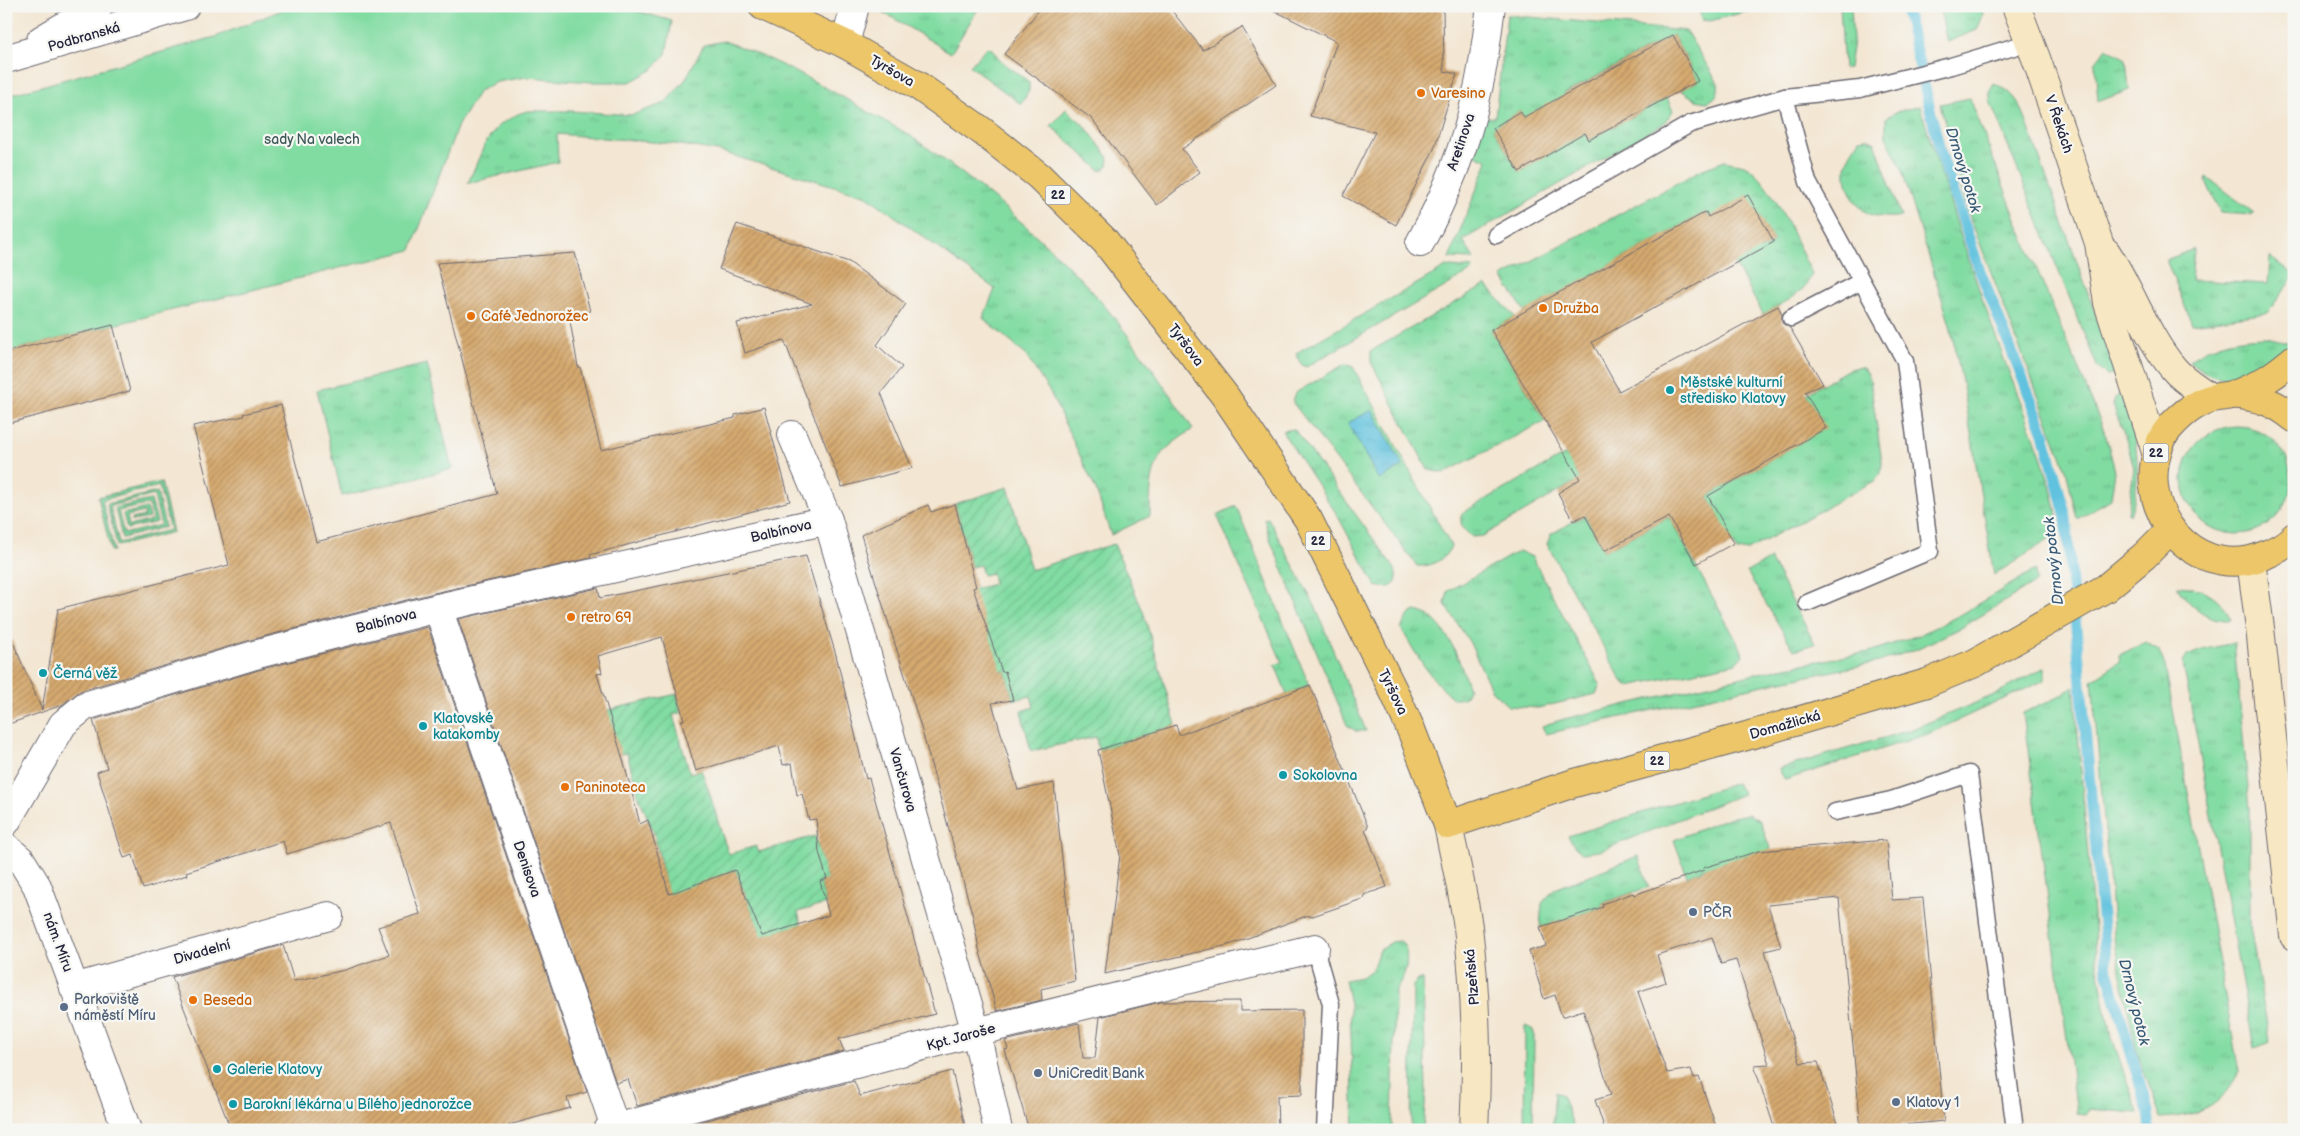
<svg xmlns="http://www.w3.org/2000/svg" width="2300" height="1136" font-family="'Balsamiq Sans',sans-serif">
<style>
.grass{fill:url(#grass-tufts);stroke:#527f6e;fill-rule:evenodd}
.park{fill:#81dca2;stroke:#527f6e}
.garden{fill:url(#garden-furrows);stroke:#527f6e}
.water{fill:url(#water-ripples);stroke:#41728d}
.lines{fill:none;stroke-linecap:round;stroke-linejoin:round}
.stream{stroke:#60c2df;stroke-width:11}
.building{fill:url(#building-hatch);fill-rule:evenodd}
.lane-casing{stroke:#6b6770;stroke-width:19}
.street-casing{stroke:#6b6770;stroke-width:30}
.secondary-casing{stroke:#6b6770;stroke-width:30}
.primary-casing{stroke:#6b6770;stroke-width:30}
.lane{stroke:#fff;stroke-width:16}
.street{stroke:#fff;stroke-width:28}
.secondary{stroke:#f7e8c3;stroke-width:28}
.primary{stroke:#ecc669;stroke-width:28}
.food-dot{fill:#e8710a;stroke:#f6f6f2;stroke-width:2}
.culture-dot{fill:#0f9aa8;stroke:#f6f6f2;stroke-width:2}
.service-dot{fill:#5c6f8a;stroke:#f6f6f2;stroke-width:2}
.labels{text-anchor:middle;dominant-baseline:central;stroke-width:4.5;stroke-linejoin:round;paint-order:stroke}
.shield{fill:#f6f6f2;stroke:#626272;stroke-width:1}
.shield-label{font-size:12px;font-weight:bold;fill:#22223b}
.street-label{font-size:14px;fill:#22223b;stroke:#f6f6f2}
.food-label{font-size:14px;fill:#c56008;stroke:#f6f6f2;text-anchor:start}
.park-label{font-size:14px;fill:#3e5a5a;stroke:#f6f6f2}
.culture-label{font-size:14px;fill:#0d838f;stroke:#f6f6f2;text-anchor:start}
.service-label{font-size:14px;fill:#4e5e75;stroke:#f6f6f2;text-anchor:start}
.water-label{font-size:15px;font-style:italic;fill:#385a74;stroke:#f6f6f2}
</style>
<defs>
<pattern id="grass-tufts" width="24" height="20" patternUnits="userSpaceOnUse" patternTransform="scale(1.25)"><rect width="24" height="20" fill="#81dca2"/><path d="M3 7l-1-3M5 7V3M7 7l1-3M15 17l-1-3M17 17v-4M19 17l1-3" fill="none" stroke="#6fbc8c"/></pattern>
<pattern id="garden-furrows" width="10" height="10" patternUnits="userSpaceOnUse" patternTransform="scale(1.25)"><rect width="10" height="10" fill="#81dca2"/><path d="M-1 1l2-2M0 10L10 0M9 11l2-2" fill="none" stroke="#6fbc8c"/></pattern>
<pattern id="water-ripples" width="26" height="14" patternUnits="userSpaceOnUse" patternTransform="scale(1.25)"><rect width="26" height="14" fill="#60c2df"/><path d="M2 4q2-2 4 0t4 0M15 11q2-2 4 0t4 0" fill="none" stroke="#53a6c0"/></pattern>
<pattern id="building-hatch" width="6" height="6" patternUnits="userSpaceOnUse" patternTransform="scale(1.25)"><rect width="6" height="6" fill="#d6aa70"/><path d="M-1 1l2-2M0 6l6-6M5 7l2-2" fill="none" stroke="#ad8a5d"/></pattern>
</defs>
<rect width="100%" height="100%" fill="#f6f6f2"/>
<filter id="ink" filterUnits="userSpaceOnUse"><feTurbulence type="fractalNoise" baseFrequency=".02" numOctaves="2"/><feDisplacementMap in="SourceGraphic" scale="10" xChannelSelector="R" yChannelSelector="G"/><feConvolveMatrix kernelMatrix="1 2 1 2 8 2 1 2 1" color-interpolation-filters="sRGB"/></filter>
<filter id="wash" filterUnits="userSpaceOnUse"><feTurbulence type="fractalNoise" baseFrequency=".0096" numOctaves="4" result="noise"/><feDisplacementMap in="SourceGraphic" scale="20" xChannelSelector="R" yChannelSelector="G"/><feGaussianBlur stdDeviation="1.12" result="paint"/><feColorMatrix in="noise" values="0 0 0 0 0 0 0 0 0 0 0 0 0 0 0 0 0 1.4 0 .05"/><feComposite in="paint" operator="in"/></filter>
<g filter="url(#wash)">
<rect width="100%" height="100%" fill="#f3e6d2"/>
<!-- grass -->
<g class="grass">
<path d="M873 6H967L978 9 951 53Z"/>
<path d="M1710 6H1768L1710 21 1701 20 1699 8Z"/>
<path d="M1840 6H1851L1853 40 1849 68 1844 69Z"/>
<path d="M1939 6H1981L1983 15 1977 30 1947 42Z"/>
<path d="M1507 15 1686 31 1718 83C1719 93 1717 98 1707 102L1696 100 1681 90 1698 81 1673 35 1564 94 1589 140 1667 98 1673 111 1663 124 1463 240 1474 259 1449 258 1488 161 1474 154 1484 118 1495 117ZM1520 111 1546 155 1519 172 1493 128Z"/>
<path d="M724 41C769 57 811 79 853 103 871 114 891 124 909 135 974 179 1036 231 1090 289 1127 330 1162 383 1193 429 1183 436 1170 444 1162 454 1150 471 1150 496 1150 516L1111 535 1096 490 1051 394 1026 355 983 318 995 289 867 196 718 151 675 144 557 134 558 162 468 183 485 144 499 125 518 114 527 111H571L632 115 665 103 685 80 704 45Z"/>
<path d="M987 47 992 49 1000 60 1029 82V91L1021 104 970 66Z"/>
<path d="M2106 48 2126 59 2129 90 2100 101H2098L2095 63Z"/>
<path d="M1994 83C2009 90 2016 97 2023 112L2117 374 2107 376 2097 366 1990 101V90Z"/>
<path d="M1970 98 2016 219 2105 433 2115 471 2111 499 2077 519 2066 469 1968 212 1940 104Z"/>
<path d="M1920 106C1946 191 1973 276 2004 359 2023 411 2055 479 2059 533L1994 575 1964 391 1950 325 1901 167 1886 137V118L1896 112Z"/>
<path d="M1066 109 1085 126 1109 158 1108 166 1101 171 1051 126Z"/>
<path d="M1867 138 1875 142 1901 217C1891 217 1880 218 1870 214 1852 207 1841 177 1848 160 1850 152 1856 146 1860 139Z"/>
<path d="M1725 161C1731 163 1738 163 1744 165 1771 177 1798 247 1812 274 1803 296 1783 303 1763 314L1706 212 1525 312 1502 277 1703 169ZM1766 228 1774 242 1761 250 1753 235Z"/>
<path d="M2207 177 2254 213 2252 215 2220 213 2206 181Z"/>
<path d="M2194 249 2191 280 2268 284 2270 257 2294 275V278L2267 313 2192 324 2166 260Z"/>
<path d="M1446 267 1473 268 1472 271 1306 367 1301 364 1296 353Z"/>
<path d="M1486 285 1515 317 1491 330 1545 421 1444 473 1428 470 1371 362V351Z"/>
<path d="M2266 337 2292 343C2263 375 2227 394 2189 361 2212 342 2237 338 2266 337Z"/>
<path d="M427 364 452 469 342 496 317 390Z"/>
<path d="M1345 364 1353 367 1451 546C1445 560 1432 567 1417 566L1293 403 1295 393Z"/>
<path d="M1861 367 1867 372 1870 380 1882 462 1881 473 1876 480 1748 550 1737 551 1708 496 1825 428 1806 394 1849 369Z"/>
<path d="M2119 395H2124C2136 435 2144 474 2130 515L2128 513 2134 468 2128 445 2113 405 2115 398Z"/>
<circle cx="2237" cy="480" r="54"/>
<path d="M1294 429 1395 569 1397 580C1393 589 1385 588 1376 586L1336 513 1282 431Z"/>
<path d="M1566 454 1580 479 1483 536 1472 537C1464 530 1458 524 1462 513Z"/>
<path d="M161 482 173 532 117 546 107 504 157 492 165 527 122 538 115 508 151 500 157 522 127 529 123 514 147 508 149 518 132 521V519L145 516 144 512 127 516 129 526 153 520 149 504 118 511 124 534 161 525 154 495 110 506 119 543 170 530 159 486 102 500 114 551H111L98 497Z"/>
<path d="M1236 506 1309 685 1287 694 1275 665 1282 662 1217 515Z"/>
<path d="M1585 515 1604 551 1669 517 1741 649 1743 655 1736 663 1629 686 1622 681 1547 544 1551 534Z"/>
<path d="M1268 518 1315 606 1366 731H1356L1347 725 1270 539 1264 519Z"/>
<path d="M1519 551 1532 557 1600 684 1596 694 1538 708 1508 706 1492 691 1470 643 1445 604 1448 591Z"/>
<path d="M1770 559 1815 644 1794 650 1747 572Z"/>
<path d="M2035 570 2036 582 1961 628 1916 649 1879 662 1777 682 1546 734 1542 726 1564 719 1781 668 1869 652 1919 635 1956 617Z"/>
<path d="M2177 586C2205 588 2219 594 2231 620 2207 621 2189 606 2177 586Z"/>
<path d="M1415 611C1445 614 1461 664 1469 689 1466 698 1463 699 1454 699 1431 681 1415 653 1401 628L1409 615Z"/>
<path d="M2146 642 2159 651 2165 666 2239 1072C2219 1109 2202 1115 2161 1118L2137 1053 2115 947 2092 680 2120 662 2119 655Z"/>
<path d="M2234 643 2250 808V927L2270 1042 2254 1048 2183 663 2187 656 2202 650Z"/>
<path d="M2045 667V680L1928 734 1785 780 1779 769 1910 730 1992 696Z"/>
<path d="M2074 687 2097 963 2110 1032 2138 1113 2089 1109 2086 1114 2077 1113 2023 713 2050 701Z"/>
<path d="M1737 783 1743 794 1600 851 1582 853 1575 847 1568 836Z"/>
<path d="M1748 814 1760 821 1771 851 1703 868V870L1687 876 1674 840 1728 818Z"/>
<path d="M1638 856 1649 887 1602 903 1603 907 1540 927 1542 903 1555 889Z"/>
<path d="M1400 941 1405 945C1409 963 1406 975 1395 990L1392 1130H1354L1350 1004 1345 980 1361 977 1372 970 1379 950 1392 942Z"/>
<path d="M1417 980H1423L1426 1091 1423 1130H1411L1413 986Z"/>
<path d="M1525 1026 1533 1029 1534 1034 1533 1130H1524Z"/>
<path d="M1555 1092 1562 1095 1575 1130H1552Z"/>
</g>
<!-- park -->
<path class="park" d="M292 6H620L672 21 666 54 652 70 630 82H591L526 77 497 82 479 91 458 125 411 250 6 352V96L215 37Z"/>
<!-- garden -->
<g class="garden">
<path d="M1008 487 1031 570 1114 544 1143 611 1176 725 1098 750 1096 737 1031 751 1021 711 1034 707 1031 696 1013 700 1005 671 1000 672 968 591 994 584 992 573 983 575 980 565 971 567 955 504Z"/>
<path d="M677 694 681 713 673 715 690 773 701 770C713 798 718 827 729 854L756 846 759 852 815 836 827 879 820 881 826 904 798 912 801 924 762 937 735 870 709 880 681 951 654 833 638 795 627 753 593 759 608 710Z"/>
</g>
<!-- water -->
<path class="water" d="M1372 410 1403 466 1379 480 1348 423Z"/>
<g class="lines">
<!-- stream -->
<path class="stream" d="M1905 6 1941 154 1979 268 2044 433 2066 518 2107 970 2148 1112 2150 1130"/>
</g>
<g id="blocks">
<!-- building -->
<g class="building">
<path d="M1042 6H1168L1203 50 1242 27 1276 85 1182 149 1200 172 1157 205 1092 119 1004 54Z"/>
<path d="M1265 6H1443L1444 71 1457 74 1434 149 1396 225 1343 196 1375 132 1310 116 1337 42Z"/>
<path d="M1673 35 1698 81 1589 140 1585 133 1519 172 1493 128 1520 111 1524 117Z"/>
<path d="M1748 195 1774 242 1592 342 1619 391 1778 306 1782 314V323L1790 328 1823 384 1805 392 1826 428 1708 496 1734 543 1696 564 1669 517 1604 551 1585 515 1573 521 1558 493 1580 479 1491 330 1706 212 1708 217Z"/>
<path d="M737 224 849 262 906 304 877 345 902 367 881 393 912 468 842 487 784 340 745 353 737 323 812 304 719 269Z"/>
<path d="M575 253 590 311 569 315 578 367H580L601 450 735 418V415L764 407 790 501 590 555 591 558 434 593 254 639 80 691 62 705 6 725V626L42 710 58 609 229 565 193 426 244 416 243 414 281 405 316 542 497 494 437 263Z"/>
<path d="M113 325 130 391 6 424V352Z"/>
<path d="M955 504 976 587 973 588 1002 672 1005 671 1013 700 992 703 1018 790 1054 783 1075 981 1041 989 1042 1000 997 1011 979 949 973 917 920 724 861 535 928 505 931 512Z"/>
<path d="M806 556 836 655 866 779 869 778 935 1014 839 1039 844 1051 637 1106 628 1079 616 1083 458 619 598 588 600 598ZM662 637 684 720H681L696 771 779 746 783 765 792 763 797 795 802 794 809 820 816 819 819 852 827 879 820 881 829 915 762 936 735 870 669 894 648 820 640 824 624 763 597 674 602 673 598 656Z"/>
<path d="M428 627 587 1092 567 1098 570 1108 509 1125 510 1130H231L172 977 283 945 294 981 345 970 389 955 378 927 420 914 391 823 287 854 283 841 186 872 187 875 143 889 133 855 124 858 97 772 107 768 93 720 262 669Z"/>
<path d="M1310 685 1368 827 1365 829 1387 887 1364 895 1365 898 1310 917 1309 915 1232 944 1105 974 1120 855 1098 750 1176 725 1179 735Z"/>
<path d="M1886 840 1892 900 1923 898 1944 1121 1894 1126V1130H1861L1839 898 1768 905 1781 947 1765 951 1800 1063 1818 1062 1840 1130H1775L1754 1065 1769 1064 1736 960 1721 964 1712 937 1657 955 1666 982 1638 992 1667 1073 1691 1069 1694 1078 1699 1077 1717 1130H1605L1595 1100 1611 1095 1583 1010 1562 1017 1555 995 1544 999 1529 951 1546 946 1540 927 1603 907 1602 904 1633 893 1634 895 1704 870 1703 868 1759 851Z"/>
<path d="M1240 1001V1011L1302 1010V1095L1277 1096 1278 1130H1029L1005 1050 1008 1049 1005 1041 1079 1023 1083 1058H1095L1100 1017 1160 1002Z"/>
<path d="M952 1071 966 1130H670L854 1081 860 1096Z"/>
</g>
</g>
</g>
<g filter="url(#ink)">
<use href="#blocks" fill-opacity="0" stroke="#6b6770" stroke-width="1"/>
<g class="lines">
<!-- lane casing -->
<g class="lane-casing">
<g id="lane">
<path d="M1785 97 1808 182 1905 361 1930 551 1807 603"/>
<path d="M1496 235 1690 124 1785 97 1860 89 1951 66 2030 42"/>
<path d="M1791 318 1860 282"/>
<path d="M1835 812 1891 800 1969 774 2015 1130"/>
<path d="M1315 948 1331 1004 1325 1130"/>
</g>
</g>
<!-- street casing -->
<g class="street-casing">
<g id="street">
<path d="M41 40 98 6"/>
<path d="M845 44 855 6"/>
<path d="M6 59 185 6"/>
<path d="M1420 243C1444 199 1467 143 1477 93 1484 65 1487 35 1491 6"/>
<path d="M792 435 828 520 976 1032 998 1130"/>
<path d="M438 608 616 1130"/>
<path d="M6 822 63 724 85 706 258 654 438 608 828 520"/>
<path d="M6 847 21 860 37 886 127 1130"/>
<path d="M74 988 329 916"/>
<path d="M608 1130 976 1032 1315 948"/>
</g>
</g>
<!-- secondary casing -->
<g class="secondary-casing">
<g id="secondary">
<path d="M2016 6 2037 61 2099 243 2108 303 2156 452"/>
<path d="M2106 252C2131 289 2145 335 2174 369 2184 381 2199 389 2211 398"/>
<path d="M2251 561 2260 628 2294 936"/>
<path d="M1448 825C1455 859 1463 893 1468 927 1476 994 1478 1062 1474 1130"/>
</g>
</g>
<!-- primary casing -->
<g class="primary-casing">
<g id="primary">
<path d="M763 6 845 44 917 85 982 131 1039 176 1105 241 1225 396 1308 519 1395 694 1412 732 1448 825 1571 784 1743 737 1927 683 1975 663 2106 588 2144 556 2170 530"/>
<path d="M2294 359C2274 376 2260 385 2236 394 2229 396 2221 396 2213 398 2197 402 2181 415 2170 427 2162 436 2157 450 2155 461 2143 524 2204 582 2265 555 2276 550 2285 546 2294 537"/>
<path d="M2234 394C2258 397 2275 402 2294 418"/>
</g>
</g>
<!-- lane -->
<use href="#lane" class="lane"/>
<!-- street -->
<use href="#street" class="street"/>
<!-- secondary -->
<use href="#secondary" class="secondary"/>
<!-- primary -->
<use href="#primary" class="primary"/>
</g>
</g>
<!-- markers -->
<g class="food-dot">
<circle cx="1421" cy="93" r="5"/>
<circle cx="1543" cy="308" r="5"/>
<circle cx="471" cy="316" r="5"/>
<circle cx="571" cy="617" r="5"/>
<circle cx="565" cy="787" r="5"/>
<circle cx="193" cy="1000" r="5"/>
</g>
<g class="culture-dot">
<circle cx="1670" cy="390" r="5"/>
<circle cx="43" cy="673" r="5"/>
<circle cx="423" cy="726" r="5"/>
<circle cx="1283" cy="775" r="5"/>
<circle cx="217" cy="1069" r="5"/>
<circle cx="233" cy="1104" r="5"/>
</g>
<g class="service-dot">
<circle cx="1693" cy="912" r="5"/>
<circle cx="64" cy="1007" r="5"/>
<circle cx="1038" cy="1073" r="5"/>
<circle cx="1896" cy="1102" r="5"/>
</g>
<g class="labels">
<!-- shield labels -->
<g class="shield">
<rect x="1045.5" y="185.5" width="25" height="19" rx="4"/>
<rect x="2143.5" y="443.5" width="25" height="19" rx="4"/>
<rect x="1305.5" y="531.5" width="25" height="19" rx="4"/>
<rect x="1644.5" y="751.5" width="25" height="19" rx="4"/>
</g>
<g class="shield-label">
<text x="1058" y="195">22</text>
<text x="2156" y="453">22</text>
<text x="1318" y="541">22</text>
<text x="1657" y="761">22</text>
</g>
<!-- street labels -->
<g class="street-label">
<text transform="translate(84 37) rotate(-16)">Podbranská</text>
<text transform="translate(892 71) rotate(30)">Tyršova</text>
<text transform="translate(2059 124) rotate(71)">V Řekách</text>
<text transform="translate(1461 142) rotate(-71)">Aretinova</text>
<text transform="translate(1186 345) rotate(53)">Tyršova</text>
<text transform="translate(781 531) rotate(-13)">Balbínova</text>
<text transform="translate(386 621) rotate(-14)">Balbínova</text>
<text transform="translate(1393 692) rotate(64)">Tyršova</text>
<text transform="translate(1785 725) rotate(-16)">Domažlická</text>
<text transform="translate(903 780) rotate(74)">Vančurova</text>
<text transform="translate(527 869) rotate(71)">Denisova</text>
<text transform="translate(58 942) rotate(70)">nám. Míru</text>
<text transform="translate(202 952) rotate(-16)">Divadelní</text>
<text transform="translate(1472 977) rotate(-95)">Plzeňská</text>
<text transform="translate(961 1037) rotate(-15)">Kpt. Jaroše</text>
</g>
<!-- food labels -->
<g class="food-label">
<text x="1431" y="93">Varesino</text>
<text x="1553" y="308">Družba</text>
<text x="481" y="316">Café Jednorožec</text>
<text x="581" y="617">retro 69</text>
<text x="575" y="787">Paninoteca</text>
<text x="203" y="1000">Beseda</text>
</g>
<!-- park labels -->
<g class="park-label">
<text x="312" y="139">sady Na valech</text>
</g>
<!-- culture labels -->
<g class="culture-label">
<text x="1680" y="382">Městské kulturní<tspan x="1680" dy="16">středisko Klatovy</tspan></text>
<text x="53" y="673">Černá věž</text>
<text x="433" y="718">Klatovské<tspan x="433" dy="16">katakomby</tspan></text>
<text x="1293" y="775">Sokolovna</text>
<text x="227" y="1069">Galerie Klatovy</text>
<text x="243" y="1104">Barokní lékárna u Bílého jednorožce</text>
</g>
<!-- service labels -->
<g class="service-label">
<text x="1703" y="912">PČR</text>
<text x="74" y="999">Parkoviště<tspan x="74" dy="16">náměstí Míru</tspan></text>
<text x="1048" y="1073">UniCredit Bank</text>
<text x="1906" y="1102">Klatovy 1</text>
</g>
<!-- water labels -->
<g class="water-label">
<text transform="translate(1963 170) rotate(73)">Drnový potok</text>
<text transform="translate(2054 561) rotate(-96)">Drnový potok</text>
<text transform="translate(2134 1002) rotate(76)">Drnový potok</text>
</g>
</g>
<!-- margin -->
<rect width="2300" height="1136" fill="none" stroke="#f6f6f2" stroke-width="25"/>
</svg>
